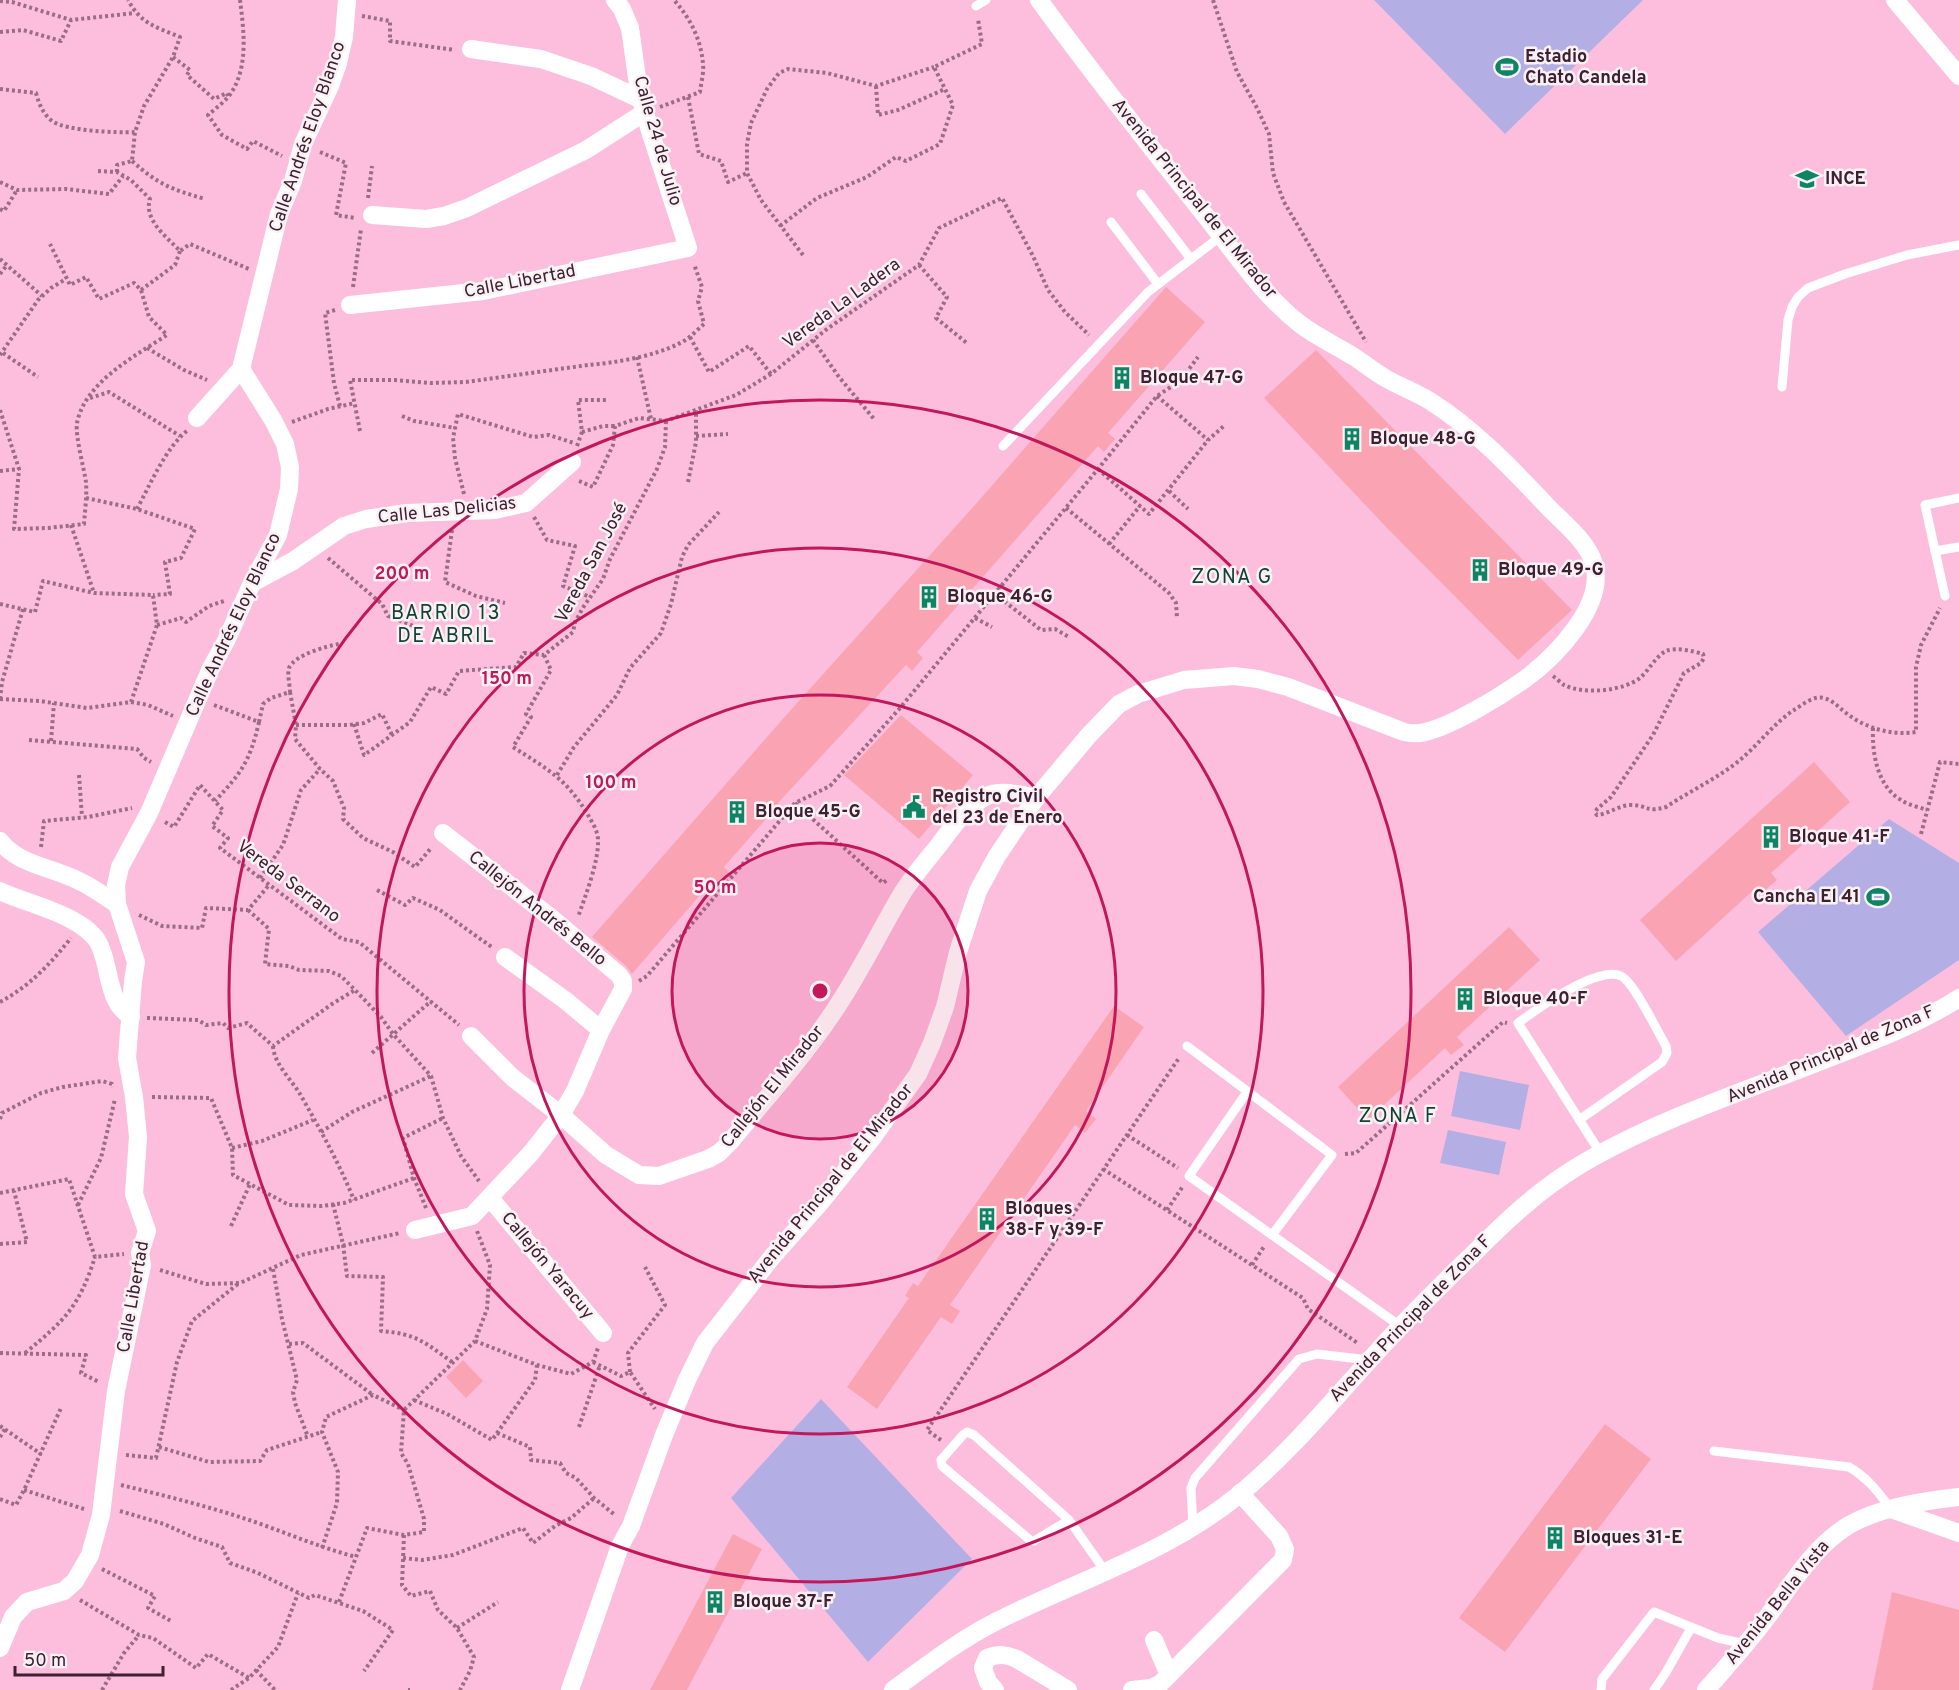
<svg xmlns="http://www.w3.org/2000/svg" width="1959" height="1690" font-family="Overpass,sans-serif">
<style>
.green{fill:#b3afe4}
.building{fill:#faa4b3}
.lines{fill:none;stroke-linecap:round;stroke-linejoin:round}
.path{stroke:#9b6d84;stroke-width:4;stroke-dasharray:3 3;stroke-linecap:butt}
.service{stroke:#fff;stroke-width:9}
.minor{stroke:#fff;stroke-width:18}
.ring{fill:none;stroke:#c2185b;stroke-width:3}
.labels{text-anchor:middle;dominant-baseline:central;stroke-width:5;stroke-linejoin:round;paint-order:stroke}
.poi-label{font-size:18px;font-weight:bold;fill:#3e2030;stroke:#faf1f5;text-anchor:start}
.street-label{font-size:18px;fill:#3e2030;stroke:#faf1f5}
.neighbourhood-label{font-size:20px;letter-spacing:1.5px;fill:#104333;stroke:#faf1f5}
.centre{fill:#c2185b;stroke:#faf1f5;stroke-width:3}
.ring-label{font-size:18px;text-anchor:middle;font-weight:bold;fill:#c2185b;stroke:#faf1f5;stroke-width:5;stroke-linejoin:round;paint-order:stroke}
</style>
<rect width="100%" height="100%" fill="#fdbedd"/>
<!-- green -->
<g class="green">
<path d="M1374 0H1643L1505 134Z"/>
<path d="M1889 819 1959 863V960L1846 1036 1758 932Z"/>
<path d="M1460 1071 1529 1085 1520 1130 1451 1116Z"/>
<path d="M1448 1130 1506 1142 1499 1175 1440 1163Z"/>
<path d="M821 1399 972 1559 868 1662 731 1498Z"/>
</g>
<!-- building -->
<g class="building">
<path d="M1166 287 1205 322 1108 433 1115 439 1104 452 1098 446 917 652 923 658 912 671 906 665 778 803 779 804 724 867 730 873 719 886 713 880 632 974 626 966 592 937 781 721 974 506Z"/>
<path d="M1316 350 1572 610 1518 660 1388 529 1264 398Z"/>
<path d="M901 715 973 775 919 839 844 775Z"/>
<path d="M1814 762 1850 802 1771 873 1777 880 1763 892 1758 886 1676 961 1640 920Z"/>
<path d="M1509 927 1540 960 1457 1037 1464 1045 1451 1055 1445 1048 1368 1120 1338 1087Z"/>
<path d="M1114 1006 1144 1027 1086 1111 1096 1119 1085 1133 1075 1125 950 1305 960 1311 952 1324 941 1317 877 1409 847 1387 909 1298 905 1296 913 1283 918 1286Z"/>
<path d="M463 1360 483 1381 466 1398 446 1377Z"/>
<path d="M1605 1424 1651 1459 1505 1652 1459 1618Z"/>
<path d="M733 1534 762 1549 699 1667 687 1690H650Z"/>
<path d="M1892 1592 1959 1610V1690H1872Z"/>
</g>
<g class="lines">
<!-- path -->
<g class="path">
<path d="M240 0C244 31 249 69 229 96 223 103 215 109 208 115L222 135 247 149 253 141 282 156"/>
<path d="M1213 0 1237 72 1257 108 1269 134 1273 173 1284 202 1366 342"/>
<path d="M0 1 12 2 71 20 135 13"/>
<path d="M362 16 390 21V41L455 50"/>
<path d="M0 32 23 30 61 41 71 20"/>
<path d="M173 57 190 70 187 75 214 99 227 93 228 96"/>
<path d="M876 86 878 115 898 110 945 89"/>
<path d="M0 89 36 93C39 104 43 114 52 121 66 131 117 133 135 132"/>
<path d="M688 97 699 154 721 161 728 182 747 173"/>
<path d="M660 107 700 92C701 83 704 73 703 64 701 39 690 18 674 0"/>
<path d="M320 152 346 163 336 215 355 218"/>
<path d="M132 161C159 185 171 189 205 199"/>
<path d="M98 171 117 172 131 180 150 199C143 220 168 238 180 251L190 244 249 269"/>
<path d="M117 172V165L132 161 135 132 144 106 173 57 180 37C156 27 141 24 128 0"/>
<path d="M0 182 17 190 66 189 109 194 123 176"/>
<path d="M368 198 372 166"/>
<path d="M0 209 4 211 17 190"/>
<path d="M780 226 817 198 867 177 896 157 906 161 940 144 953 105 934 67 982 44 978 19"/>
<path d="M803 255 761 200 747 173V144L751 123 767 89 779 73 788 69 827 73 876 86 934 67"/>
<path d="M0 259 42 296"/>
<path d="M919 265 947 297 936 318 968 344"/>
<path d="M0 274 7 265"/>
<path d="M353 287 361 229"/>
<path d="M141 290 175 265 180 251"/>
<path d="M335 310 325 313 334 383 340 406"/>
<path d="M690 337 709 372 749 346 771 374"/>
<path d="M813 340 839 377 874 419"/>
<path d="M147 348 184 370 207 380"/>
<path d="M3 353 38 377"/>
<path d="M0 355 38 300 51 288 66 279"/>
<path d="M637 357 651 419"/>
<path d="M1157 396 1208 440"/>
<path d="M90 398 109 392 180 436"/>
<path d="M0 410 19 469 14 529 48 528 84 524C85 510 87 496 86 482 84 468 75 436 77 423 85 382 135 356 167 335L149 317 141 290 134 283 99 299 86 277 70 285 50 244"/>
<path d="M402 416 414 421 455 428"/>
<path d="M292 422 328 409 355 403"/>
<path d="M360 431 350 380H395L431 383 466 382 588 365C614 363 655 356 678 344 688 340 696 331 704 324L698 301 702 287 694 264"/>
<path d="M582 432 603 426H615"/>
<path d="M696 436 728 434"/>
<path d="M577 446 582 432 578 400H608"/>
<path d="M1098 469 1149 514 1208 440 1224 426"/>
<path d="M0 471 19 469"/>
<path d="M579 481 593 487 613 445 615 426 639 418 666 421 736 395 771 374 827 329 919 265 939 228 1002 198 1033 256 1048 290 1065 312 1089 335"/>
<path d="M688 482 696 442V410"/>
<path d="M1169 491 1188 509"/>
<path d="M464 494 455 458 453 438 458 414 533 437 549 435 574 443"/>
<path d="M86 498 137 509 195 529 181 558 165 562 170 594 153 595"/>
<path d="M1066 508 1169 593 1176 603 1177 618"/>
<path d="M137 509C150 485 166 447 188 430"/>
<path d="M534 517 547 540 575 546 563 586 590 597"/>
<path d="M71 525 94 593"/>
<path d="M452 530 445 582 476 596 505 603"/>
<path d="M1109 544 1140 506"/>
<path d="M328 558 382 604 388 616 416 627"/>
<path d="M995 594 1041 630 1055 629 1069 637"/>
<path d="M0 604 35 612 43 581 94 593 153 595 157 625 131 702"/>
<path d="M975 618 992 627"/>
<path d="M157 625 181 618 186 622 209 606 224 601"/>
<path d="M544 655 551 670 526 714 531 717 513 747C547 769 566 778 588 815 592 822 598 831 598 840 599 861 585 897 578 917"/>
<path d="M1553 676C1557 679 1561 683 1564 685 1584 695 1623 691 1640 678 1649 670 1656 656 1666 651 1676 647 1693 651 1703 654L1704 658 1701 663 1684 673 1653 735 1611 797 1597 809 1595 813 1597 815C1609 814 1619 805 1631 805 1647 805 1647 813 1666 807 1690 791 1718 778 1740 760 1759 744 1774 723 1794 710 1802 705 1814 695 1824 698 1834 701 1838 707 1846 713 1865 728 1892 736 1916 732V667L1921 645 1940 608"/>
<path d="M290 692 296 725 295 739 320 769 333 781 344 808 343 819 363 838 393 852 415 867 432 847"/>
<path d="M0 699 40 701 87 708 131 702 148 705 173 716"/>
<path d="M0 699 2 682 23 609"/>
<path d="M214 705 259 722C250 761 242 772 215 801"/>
<path d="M259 722 263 704 271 698 290 692C290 685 287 675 289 668 294 655 327 646 339 644"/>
<path d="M354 724 364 755 410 722 431 687 446 694 459 671 516 667 524 653 544 655 573 632 575 622 584 606 603 579 610 559 657 469 665 447 666 421"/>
<path d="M296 725H349L364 723 382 714 392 735"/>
<path d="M1873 728C1872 753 1877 786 1901 800 1908 805 1919 807 1927 810"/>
<path d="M29 740 137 749 144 758 151 762"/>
<path d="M51 741 54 703"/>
<path d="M79 775 82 817"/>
<path d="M557 775 574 747 617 695 630 668 661 633 671 604 682 557 688 545 719 512"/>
<path d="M795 803 883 883 888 879"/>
<path d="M165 822 174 827 200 785 223 810 212 826 228 838 220 848 342 939 359 942 459 1025"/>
<path d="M1921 834 1940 762 1959 764"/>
<path d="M41 847 44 821 88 817 132 808"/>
<path d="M260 878 283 845 301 790 320 769"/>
<path d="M377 890 405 905 413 898 440 910 493 948"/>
<path d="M248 910 269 929 265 964 289 966 299 970 329 971 341 976 355 990 381 1017 393 1034 431 1076 443 1118 461 1156 479 1181"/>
<path d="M139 915 162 926 202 928 206 908 248 910 269 885"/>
<path d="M639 981 647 976 795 803 830 786 900 708 1098 469 1157 396 1180 381 1198 357"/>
<path d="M0 1002C30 986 50 964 71 938"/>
<path d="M147 1018 198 1020 206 1025 223 1023 228 1028 247 1023 273 1046 332 1004 355 990"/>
<path d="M273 1046C274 1064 291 1079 300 1094 320 1129 339 1163 354 1200"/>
<path d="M372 1053 431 1001"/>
<path d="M152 1097 211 1098 232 1148 233 1175 289 1205 322 1206 344 1203 414 1178"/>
<path d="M0 1119 2 1113 41 1093 63 1087 102 1081 112 1084 113 1087"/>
<path d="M321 1132 352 1112 431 1076"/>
<path d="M1127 1135 1178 1168"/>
<path d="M232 1148 262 1141 313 1120"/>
<path d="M1345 1154 1356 1153 1503 1022 1507 1023"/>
<path d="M1103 1169 1303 1298 1308 1309 1359 1344"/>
<path d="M0 1193 69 1179 95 1257 124 1254"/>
<path d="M333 1204 343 1244 347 1276 383 1277 381 1331C417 1334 424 1342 452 1362"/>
<path d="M78 1205 101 1158 115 1099"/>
<path d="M426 1208 414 1178 403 1138 443 1118"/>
<path d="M1167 1210 1183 1186"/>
<path d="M231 1226 250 1184"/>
<path d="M0 1244 27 1242 14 1191"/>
<path d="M1252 1265 1265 1245"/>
<path d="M273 1269 282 1319 297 1380 293 1392 295 1403 308 1437"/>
<path d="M160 1270 206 1284 240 1283 301 1255 400 1233"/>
<path d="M475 1341 537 1365 571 1374 593 1362 598 1348"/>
<path d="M289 1344 303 1343 373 1395"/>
<path d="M0 1353 86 1355 81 1373 99 1382"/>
<path d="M25 1353C65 1320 79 1307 95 1257"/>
<path d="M593 1362 621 1376 630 1372 655 1409"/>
<path d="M630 1372 628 1353 665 1305 645 1267"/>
<path d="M414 1400 447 1414 492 1440 535 1380 537 1365"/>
<path d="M0 1426 41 1454"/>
<path d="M579 1427 600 1365"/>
<path d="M497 1433 530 1447 531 1460 560 1463 566 1473 576 1478 594 1498 615 1515"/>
<path d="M0 1437 5 1429"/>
<path d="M941 1440 927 1430 1179 1058"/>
<path d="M159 1447 209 1462 260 1461 267 1450 322 1432"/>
<path d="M126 1455 156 1458 177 1362 192 1321 239 1283"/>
<path d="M121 1485C166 1496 211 1507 255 1522 289 1534 322 1548 356 1557"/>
<path d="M24 1490 84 1509"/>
<path d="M0 1499 16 1505 24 1490 61 1408"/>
<path d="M120 1511 164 1524 195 1538 222 1547 230 1563 258 1573 309 1598 315 1595 363 1611 393 1630 364 1671"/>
<path d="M404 1535 402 1585 411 1596 430 1591 438 1610 457 1628 474 1657 470 1671 460 1690"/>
<path d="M322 1548 337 1503 338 1472 322 1432 326 1417 373 1395 404 1410"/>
<path d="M403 1558 422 1560 453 1555 523 1528 533 1543 555 1526 571 1518 594 1498"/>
<path d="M102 1569 155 1596 148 1608 171 1621"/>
<path d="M80 1600 139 1635 153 1638 196 1668 208 1654 249 1678"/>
<path d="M339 1602 367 1528 404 1535 424 1532V1519L408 1464 401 1453 404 1410 475 1341 487 1309 490 1265 477 1231"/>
<path d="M457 1628 498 1602"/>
<path d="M256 1670 275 1690"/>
<path d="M102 1690 124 1653 139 1635"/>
<path d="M231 1690 249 1678 278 1647 298 1593"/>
<path d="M408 1690H410"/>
</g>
<!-- service -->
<g class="service">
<path d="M976 6 986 0"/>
<path d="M1141 194 1191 259"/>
<path d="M1111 222 1158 284"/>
<path d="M1782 387 1788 320 1792 307 1798 297 1808 288 1845 274 1907 255 1959 245"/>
<path d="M1003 446 1148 292 1221 236"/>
<path d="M1935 551 1959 547"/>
<path d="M1945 596 1925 505 1959 498"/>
<path d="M1187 1046 1332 1155 1272 1235"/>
<path d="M1247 1092 1189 1176 1400 1326"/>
<path d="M1579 1120 1662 1062 1667 1053 1666 1046C1657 1031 1634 982 1621 976 1598 965 1537 1009 1518 1023L1601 1154"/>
<path d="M1714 1451 1849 1467C1868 1478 1878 1492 1891 1509"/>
<path d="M1069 1520 1034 1541 1030 1540 942 1466 941 1460 963 1435 967 1432 974 1435 1069 1520 1105 1571"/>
<path d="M1193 1528 1191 1488 1195 1478 1299 1359 1317 1354 1369 1360"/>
<path d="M1601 1690 1602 1679 1654 1612 1718 1638 1745 1644"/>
<path d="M1654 1690 1665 1674 1691 1628"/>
</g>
<!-- minor -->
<g class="minor">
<path d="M1895 0 1959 76"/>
<path d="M471 49 541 59 591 76 642 100"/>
<path d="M372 215 426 219 444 216 467 208 586 150 645 112"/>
<path d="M350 305 483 291 688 248 650 131 639 92 630 28 622 9 615 0"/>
<path d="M197 418 241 369 279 214 293 181 303 144 330 86 338 63 344 37 347 0"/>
<path d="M252 583 293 561 344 526 366 519 407 513 495 510 526 503 572 462"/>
<path d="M0 841C19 865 51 867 77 880 91 886 104 896 117 904"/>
<path d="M0 891C27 904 82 915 98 942 108 960 107 982 116 1000 119 1007 125 1012 131 1017"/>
<path d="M505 957 565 1000 601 1030"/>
<path d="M471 1036 513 1078 561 1115 606 1155 639 1175 659 1176 708 1159 719 1153 730 1142C764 1100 802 1059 832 1014 859 975 879 932 903 892 914 875 927 860 939 845 952 827 967 806 987 796 1001 789 1021 795 1036 798"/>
<path d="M490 1198 603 1333"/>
<path d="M415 1230 472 1216 531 1153 561 1115 575 1091 601 1030 623 989V981L619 975 554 920 443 833"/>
<path d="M1891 1509 1959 1533"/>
<path d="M1154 1640 1169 1675"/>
<path d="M0 1648 13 1617 27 1602 64 1591 75 1581 90 1555 101 1515 116 1391 142 1265 140 1253 147 1231 134 1194 138 1137 134 1097 127 1058 133 981 136 962 117 904 116 885 120 867 149 813 211 668 226 641 252 583 278 535 289 489 290 467 285 444 273 420 241 369"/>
<path d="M570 1690 620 1546 631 1526 664 1435 687 1380 705 1343 772 1257 820 1203 873 1137 918 1074 932 1043 945 1007 958 952 978 891 997 856 1036 798 1089 735 1119 704 1138 694 1184 680 1234 676 1258 679 1288 687 1404 732C1409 733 1414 734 1420 733 1448 729 1501 696 1525 679 1555 657 1606 605 1594 564 1588 543 1566 525 1551 510 1514 471 1476 430 1430 401 1417 393 1401 387 1387 379 1376 373 1366 365 1356 358 1337 346 1317 337 1300 324 1262 295 1234 251 1204 214 1148 144 1092 73 1039 0"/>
<path d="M893 1690C926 1666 958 1641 995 1622 1076 1581 1165 1554 1236 1497 1288 1455 1331 1402 1376 1353 1406 1319 1438 1288 1471 1256 1505 1222 1538 1190 1580 1165 1654 1121 1744 1091 1824 1060 1870 1042 1917 1025 1959 998"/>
<path d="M995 1690 988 1682 983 1668 987 1658C998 1654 1006 1654 1017 1659L1068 1690"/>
<path d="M1132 1690 1151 1688 1160 1684 1283 1560 1285 1549 1279 1536 1240 1493"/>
<path d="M1706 1690C1727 1666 1749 1642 1768 1616 1792 1584 1813 1547 1849 1525 1881 1507 1923 1501 1959 1497"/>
</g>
</g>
<!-- distance rings -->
<circle cx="820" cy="991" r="148" fill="#c2185b" fill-opacity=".12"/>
<g class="ring">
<circle cx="820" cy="991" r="148"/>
<circle cx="820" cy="991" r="296"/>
<circle cx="820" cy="991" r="443"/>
<circle cx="820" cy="991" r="591"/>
</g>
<!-- icons -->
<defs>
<g id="stadium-bare" transform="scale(1.8)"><path d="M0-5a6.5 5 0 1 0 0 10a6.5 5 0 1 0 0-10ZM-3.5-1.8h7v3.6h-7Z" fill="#0d8464" stroke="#faf1f5" stroke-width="2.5" paint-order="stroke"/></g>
<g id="university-bare" transform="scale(1.8)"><path d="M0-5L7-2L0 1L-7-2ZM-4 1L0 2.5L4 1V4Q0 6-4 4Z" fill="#0d8464" stroke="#faf1f5" stroke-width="2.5" paint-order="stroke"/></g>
<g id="building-bare" transform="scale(1.8)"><path d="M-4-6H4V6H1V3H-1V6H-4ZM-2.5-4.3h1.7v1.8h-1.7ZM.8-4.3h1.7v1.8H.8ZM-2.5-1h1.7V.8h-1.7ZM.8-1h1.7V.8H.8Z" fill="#0d8464" stroke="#faf1f5" stroke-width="2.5" paint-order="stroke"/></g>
<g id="civic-bare" transform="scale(1.8)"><path d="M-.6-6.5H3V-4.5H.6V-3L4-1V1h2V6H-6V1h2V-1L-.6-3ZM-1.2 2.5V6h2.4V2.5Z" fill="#0d8464" stroke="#faf1f5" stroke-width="2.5" paint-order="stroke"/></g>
</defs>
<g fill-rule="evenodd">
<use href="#stadium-bare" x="1507" y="67"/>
<use href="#university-bare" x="1807" y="179"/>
<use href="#building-bare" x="1122" y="378"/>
<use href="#building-bare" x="1352" y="439"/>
<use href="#building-bare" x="1480" y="570"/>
<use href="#building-bare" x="929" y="597"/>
<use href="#civic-bare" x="914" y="807"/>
<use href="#building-bare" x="737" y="812"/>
<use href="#building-bare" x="1771" y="837"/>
<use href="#stadium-bare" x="1878" y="897"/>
<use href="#building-bare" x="1465" y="999"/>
<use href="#building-bare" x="987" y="1219"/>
<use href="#building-bare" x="1555" y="1538"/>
<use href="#building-bare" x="715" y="1602"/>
</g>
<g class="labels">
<!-- poi labels -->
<g class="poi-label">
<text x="1525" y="57">Estadio<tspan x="1525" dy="21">Chato Candela</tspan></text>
<text x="1825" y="179">INCE</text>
<text x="1140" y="378">Bloque 47-G</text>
<text x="1370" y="439">Bloque 48-G</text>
<text x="1498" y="570">Bloque 49-G</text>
<text x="947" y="597">Bloque 46-G</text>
<text x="932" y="797">Registro Civil<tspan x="932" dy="21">del 23 de Enero</tspan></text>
<text x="755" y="812">Bloque 45-G</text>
<text x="1789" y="837">Bloque 41-F</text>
<text x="1860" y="897" text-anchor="end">Cancha El 41</text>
<text x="1483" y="999">Bloque 40-F</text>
<text x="1005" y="1209">Bloques<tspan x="1005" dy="21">38-F y 39-F</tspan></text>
<text x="1573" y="1538">Bloques 31-E</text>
<text x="733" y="1602">Bloque 37-F</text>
</g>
<!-- street labels -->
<g class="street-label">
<text transform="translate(308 137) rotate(-71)">Calle Andrés Eloy Blanco</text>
<text transform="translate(657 141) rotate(74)">Calle 24 de Julio</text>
<text transform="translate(1194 199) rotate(51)">Avenida Principal de El Mirador</text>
<text transform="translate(520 282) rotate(-11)">Calle Libertad</text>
<text transform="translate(842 304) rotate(-36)">Vereda La Ladera</text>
<text transform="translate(447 511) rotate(-6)">Calle Las Delicias</text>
<text transform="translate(592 563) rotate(-62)">Vereda San José</text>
<text transform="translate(234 625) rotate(-65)">Calle Andrés Eloy Blanco</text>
<text transform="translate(288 882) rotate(37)">Vereda Serrano</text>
<text transform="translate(537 909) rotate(39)">Callejón Andrés Bello</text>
<text transform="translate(1831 1055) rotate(-23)">Avenida Principal de Zona F</text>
<text transform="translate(773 1087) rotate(-51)">Callejón El Mirador</text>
<text transform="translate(831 1184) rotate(-51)">Avenida Principal de El Mirador</text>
<text transform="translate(547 1266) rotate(50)">Callejón Yaracuy</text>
<text transform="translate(134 1297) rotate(-80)">Calle Libertad</text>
<text transform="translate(1411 1319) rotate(-46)">Avenida Principal de Zona F</text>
<text transform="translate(1778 1603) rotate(-51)">Avenida Bella Vista</text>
</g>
<!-- neighbourhood labels -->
<g class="neighbourhood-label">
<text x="1232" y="578">ZONA G</text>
<text x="446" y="614">BARRIO 13<tspan x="446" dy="23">DE ABRIL</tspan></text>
<text x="1398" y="1117">ZONA F</text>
</g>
</g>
<circle cx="820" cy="991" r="9" class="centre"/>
<g class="ring-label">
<text x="402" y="579">200 m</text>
<text x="507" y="684">150 m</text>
<text x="611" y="788">100 m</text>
<text x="715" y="893">50 m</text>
</g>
<!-- scale -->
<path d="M15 1666v9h148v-9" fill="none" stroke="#3e2030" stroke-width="3"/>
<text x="24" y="1666" font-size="18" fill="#3e2030" stroke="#faf1f5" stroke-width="4.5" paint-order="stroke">50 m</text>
</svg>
